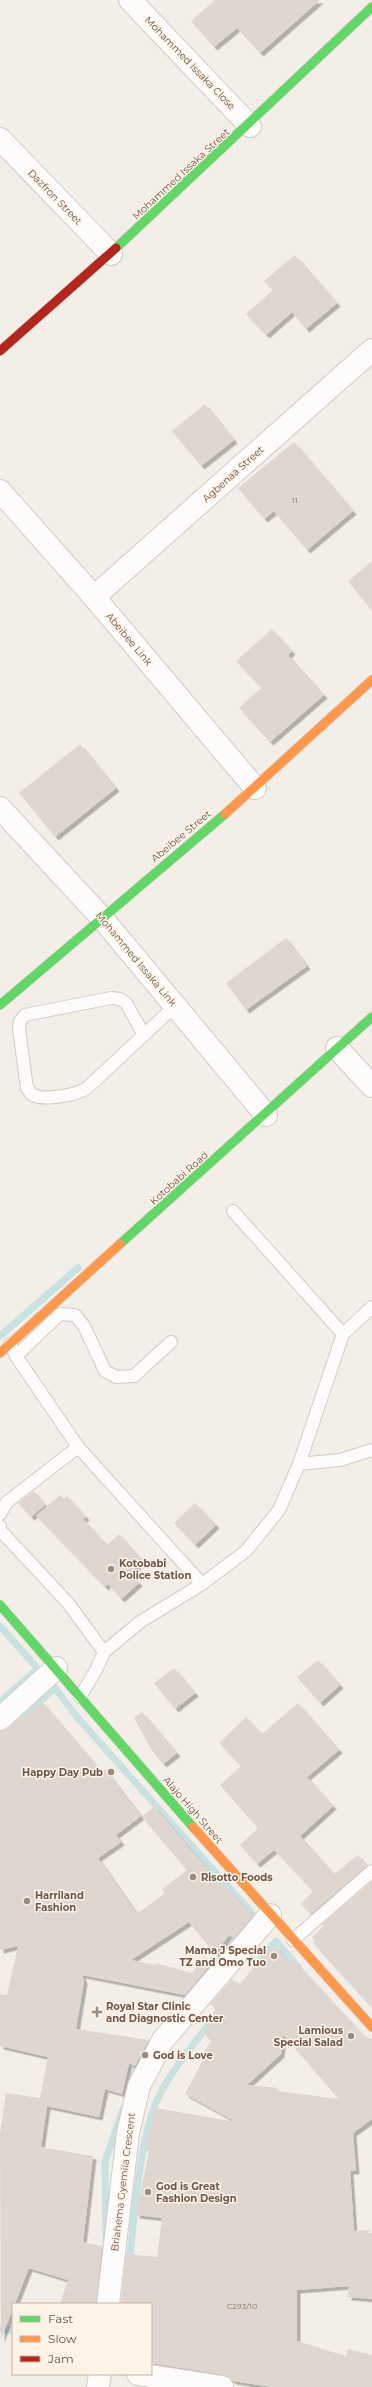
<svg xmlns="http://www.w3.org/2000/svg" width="372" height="2387" font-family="Montserrat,sans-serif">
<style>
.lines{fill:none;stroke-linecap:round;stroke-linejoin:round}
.stream{stroke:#cae1e2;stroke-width:7}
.building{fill:#dfd6d0;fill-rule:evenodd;filter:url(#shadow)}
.lane-casing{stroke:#d2cbc6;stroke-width:14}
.street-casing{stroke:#d2cbc6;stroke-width:24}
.fast-casing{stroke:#d2cbc4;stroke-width:10}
.slow-casing{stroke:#d2cbc4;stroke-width:10}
.jam-casing{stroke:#d2cbc4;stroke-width:10}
.path{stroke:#d3ccc6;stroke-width:2.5;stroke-dasharray:1 3;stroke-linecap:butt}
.lane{stroke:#fdfcfb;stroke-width:12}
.street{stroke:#fdfcfb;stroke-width:22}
.fast{stroke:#63d668;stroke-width:9}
.slow{stroke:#ff974d;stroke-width:9}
.jam{stroke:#b3261e;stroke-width:9}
.poi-dot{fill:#9c8b82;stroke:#fdf3e6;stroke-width:1.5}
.labels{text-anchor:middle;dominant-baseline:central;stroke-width:3;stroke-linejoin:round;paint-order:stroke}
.number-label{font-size:8px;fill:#8b786e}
.street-label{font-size:10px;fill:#6d564b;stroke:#fdf3e6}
.poi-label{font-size:10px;font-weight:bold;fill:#6d564b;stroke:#fdf3e6;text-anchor:start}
</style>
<defs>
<filter id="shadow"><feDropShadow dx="3.5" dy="3.5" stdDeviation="0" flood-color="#0004"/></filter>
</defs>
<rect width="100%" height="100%" fill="#f3eee7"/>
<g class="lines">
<!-- stream -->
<g class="stream">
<path d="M0 1336 78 1268"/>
<path d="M0 1626 55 1688 77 1717 242 1902 258 1921 256 1923"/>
<path d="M0 1702 37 1669"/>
<path d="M0 1736 55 1688"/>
<path d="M258 1962 276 1941 298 1967"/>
<path d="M136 2071 141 2056 150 2043"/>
<path d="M106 2238 105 2162 123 2109"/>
<path d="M129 2264C135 2217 139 2130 162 2090 177 2062 200 2037 219 2011"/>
<path d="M0 2328 13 2331"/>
</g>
</g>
<!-- building -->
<g class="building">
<path d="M215 0H320L260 53 237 28 214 47 191 21Z"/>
<path d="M295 255 337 303 306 329 292 312 266 335 246 314 273 290 264 281Z"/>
<path d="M205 404 234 440 201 466 172 431Z"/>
<path d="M294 442 353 511 307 550 274 511 264 519 238 488Z"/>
<path d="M372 561V611L348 581Z"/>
<path d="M272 629 292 651 288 655 324 695 270 742 239 708 261 688 236 661Z"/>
<path d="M80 744 116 788 55 837 19 793Z"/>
<path d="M286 938 307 966 246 1010 226 983Z"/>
<path d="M34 1491 45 1505 31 1517 18 1503Z"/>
<path d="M60 1495 64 1499 67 1496 86 1517 83 1519 107 1545 119 1534 143 1561 130 1573 139 1583 121 1599 108 1584 105 1587 36 1516Z"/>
<path d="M195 1503 216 1525 195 1545 174 1523Z"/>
<path d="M318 1660 340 1685 320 1703 297 1677Z"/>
<path d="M174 1668 195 1693 175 1709 154 1683Z"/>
<path d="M42 1702 102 1772 105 1769 141 1816 116 1835 121 1842 98 1858 137 1914 165 1893 162 1889 187 1870 142 1817 154 1806 222 1886 224 1885 253 1916 234 1938 229 1935 215 1954 189 1922 131 1960 155 1965 156 1963 192 1973 204 1957 212 1963 185 1995 82 1975 84 1981 76 2029 149 2040 135 2066 129 2063 122 2094 105 2089 99 2117 47 2106 41 2147 93 2156 83 2242 102 2246 96 2304H60L68 2280 29 2268 1 2339 0 2134 6 2093 40 2098 48 2057 0 2046V1994L7 1995 18 1946 0 1950V1731L8 1728 21 1717 23 1718Z"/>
<path d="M298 1703 339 1750 307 1777 333 1806 300 1836 334 1874 358 1855 367 1866 311 1914 301 1904 313 1891 274 1850 257 1864 240 1845 258 1828 220 1785 241 1766 219 1743 246 1717 262 1734Z"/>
<path d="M142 1712 177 1753 163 1764 151 1749 134 1718Z"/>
<path d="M372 1881V2008L313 1943 315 1941 312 1937 324 1926 322 1924Z"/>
<path d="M276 1947 288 1963 293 1959 363 2035 372 2039V2119L353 2133 356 2171H350L354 2231 369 2230V2233H372V2299L348 2297 349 2286 297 2290V2341L346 2356 348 2349 372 2355V2387H272L233 2381 224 2375 151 2363V2304L121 2303 126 2254 157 2257 162 2218 136 2215 149 2151 145 2150 155 2108 236 2122 185 2094 204 2058 201 2056 212 2040 203 2033 214 2019 211 2017 217 2009 210 2004 232 1979 240 1984 263 1956ZM283 2035 286 2038 339 2099 277 2091 278 2088 247 2085 281 2054Z"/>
</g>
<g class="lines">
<!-- lane casing -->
<g class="lane-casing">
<g id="lane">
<path d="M144 1035 126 1003 120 999 111 998 25 1015 20 1021 19 1029 27 1088C29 1090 30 1094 33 1095 44 1101 77 1095 87 1088L175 1006"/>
<path d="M233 1211 343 1334"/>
<path d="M10 1344 16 1356 78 1447 202 1584"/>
<path d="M16 1356 60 1314 75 1315 84 1326 105 1371 116 1377 134 1376 171 1342"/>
<path d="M299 1464 340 1460 372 1450"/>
<path d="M0 1514 7 1502 78 1447"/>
<path d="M0 1526V1530L68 1603 104 1652"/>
<path d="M80 1697 96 1670 104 1652 140 1622 202 1584 246 1551 279 1510 299 1464 343 1334 372 1307"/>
<path d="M293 1940 372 1871"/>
</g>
</g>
<!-- street casing -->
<g class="street-casing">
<g id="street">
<path d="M130 0 250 126"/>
<path d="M0 139 111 254"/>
<path d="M0 491 94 597 255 788"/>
<path d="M94 597 372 350"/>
<path d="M0 808 101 917 266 1115"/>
<path d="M337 1048 372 1086"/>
<path d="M0 1719 56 1668"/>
<path d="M108 2304 128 2133 139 2086 163 2040 270 1915"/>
<path d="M138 2374 222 2387"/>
<path d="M98 2387 100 2374"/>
</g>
</g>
<!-- fast casing -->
<g class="fast-casing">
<g id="fast">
<path d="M116 248 372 7"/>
<path d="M0 1005 225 814"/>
<path d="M120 1244 372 1017"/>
<path d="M0 1605 193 1827"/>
</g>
</g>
<!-- slow casing -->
<g class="slow-casing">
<g id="slow">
<path d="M225 814 372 680"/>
<path d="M0 1353 120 1244"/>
<path d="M193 1827 372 2027"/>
</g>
</g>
<!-- jam casing -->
<g class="jam-casing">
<path id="jam" d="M0 351 116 248"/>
</g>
<!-- path -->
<path class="path" d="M86 1561 94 1576"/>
<!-- lane -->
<use href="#lane" class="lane"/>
<!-- street -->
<use href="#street" class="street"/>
<!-- fast -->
<use href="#fast" class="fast"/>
<!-- slow -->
<use href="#slow" class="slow"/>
<!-- jam -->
<use href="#jam" class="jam"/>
</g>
<!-- markers -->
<g class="poi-dot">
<circle cx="111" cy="1569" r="4"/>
<circle cx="111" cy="1772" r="4"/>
<circle cx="193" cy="1877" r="4"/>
<circle cx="27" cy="1901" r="4"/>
<circle cx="274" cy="1956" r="4"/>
<path d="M95 2006h4v4h4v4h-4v4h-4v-4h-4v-4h4z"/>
<circle cx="351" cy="2036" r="4"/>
<circle cx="145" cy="2055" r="4"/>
<circle cx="148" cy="2192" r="4"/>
</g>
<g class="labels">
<!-- number labels -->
<g class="number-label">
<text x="295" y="500">11</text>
<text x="242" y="2306">C293/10</text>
</g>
<!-- street labels -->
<g class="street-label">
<text transform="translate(190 63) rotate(46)">Mohammed Issaka Close</text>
<text transform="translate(181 174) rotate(-43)">Mohammed Issaka Street</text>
<text transform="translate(55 197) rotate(46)">Dazfron Street</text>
<text transform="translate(233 474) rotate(-42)">Agbenaa Street</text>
<text transform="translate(129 639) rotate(50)">Abeibee Link</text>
<text transform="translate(181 836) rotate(-40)">Abeibee Street</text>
<text transform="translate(136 959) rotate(50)">Mohammed Issaka Link</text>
<text transform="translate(179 1178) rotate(-42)">Kotobabi Road</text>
<text transform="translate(193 1810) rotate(49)">Alajo High Street</text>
<text transform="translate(123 2182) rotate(-83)">Briahema Gyemila Crescent</text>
</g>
<!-- poi labels -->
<g class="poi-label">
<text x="119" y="1563">Kotobabi<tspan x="119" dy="12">Police Station</tspan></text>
<text x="103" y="1772" text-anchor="end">Happy Day Pub</text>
<text x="201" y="1877">Risotto Foods</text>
<text x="35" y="1895">Harriland<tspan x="35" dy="12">Fashion</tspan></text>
<text x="266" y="1950" text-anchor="end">Mama J Special<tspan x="266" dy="12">TZ and Omo Tuo</tspan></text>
<text x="106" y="2006">Royal Star Clinic<tspan x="106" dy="12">and Diagnostic Center</tspan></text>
<text x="343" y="2030" text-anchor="end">Lamious<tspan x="343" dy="12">Special Salad</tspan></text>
<text x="153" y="2055">God is Love</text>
<text x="156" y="2186">God is Great<tspan x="156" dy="12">Fashion Design</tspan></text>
</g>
</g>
<!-- legend -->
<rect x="12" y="2303" width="140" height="72" fill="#fdf3e6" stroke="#c3b4a8"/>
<rect x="20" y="2316" width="20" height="6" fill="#63d668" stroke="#c3b4a8"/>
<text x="48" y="2323" font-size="12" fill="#6d564b">Fast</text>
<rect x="20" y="2336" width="20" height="6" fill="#ff974d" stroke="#c3b4a8"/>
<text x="48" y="2343" font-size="12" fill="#6d564b">Slow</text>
<rect x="20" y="2356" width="20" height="6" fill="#b3261e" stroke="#c3b4a8"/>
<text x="48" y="2363" font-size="12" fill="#6d564b">Jam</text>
</svg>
